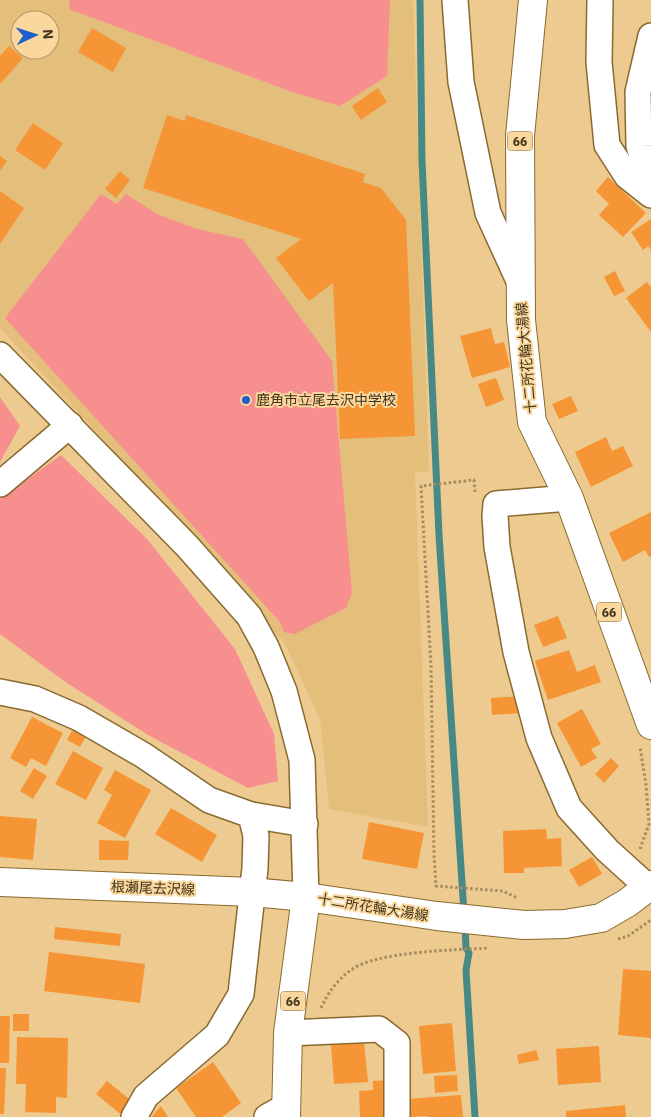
<svg xmlns="http://www.w3.org/2000/svg" width="651" height="1117" font-family="'IBM Plex Sans','Noto Sans JP',sans-serif">
<style>
.built{fill:#e4be7b;fill-rule:evenodd}
.green{fill:#f78f8f}
.lines{fill:none;stroke-linecap:round;stroke-linejoin:round}
.stream{stroke:#478985;stroke-width:7}
.building{fill:#f59536}
.minor-casing{stroke:#896a30;stroke-width:28}
.major-casing{stroke:#896a30;stroke-width:30}
.path{stroke:#a58c5f;stroke-width:3;stroke-dasharray:2.5 2.5;stroke-linecap:butt}
.minor{stroke:#fff;stroke-width:25}
.major{stroke:#fff;stroke-width:28}
.poi-dot{fill:#215fcb;stroke:#fad79c;stroke-width:2}
.labels{text-anchor:middle;dominant-baseline:central;stroke-width:4;stroke-linejoin:round;paint-order:stroke}
.shield{fill:#fad79c;stroke:#786542;stroke-width:1}
.shield-label{font-size:12px;font-weight:bold;fill:#41341b}
.street-label{font-size:14px;fill:#41341b;stroke:#fad79c}
.poi-label{font-size:14px;fill:#41341b;stroke:#fad79c;text-anchor:start}
</style>
<rect width="100%" height="100%" fill="#edca8f"/>
<!-- built -->
<path class="built" d="M0 0H413L429 471 415 473 428 827 329 809 320 719 285 644 163 504 0 328ZM20 20H50V50H20Z"/>
<!-- green -->
<g class="green">
<path d="M70 0H390L387 76 340 106 292 92 69 9Z"/>
<path d="M101 194 117 204 126 194 157 214 197 229 243 239 332 361 352 593 346 608 295 634 284 632 279 621 5 318Z"/>
<path d="M0 397 20 426 0 462Z"/>
<path d="M61 455 147 539 235 649 274 734 278 781 248 788 148 735 64 681 0 634V499Z"/>
</g>
<g class="lines">
<!-- stream -->
<g class="stream">
<path d="M420 0 422 161 439 535 464 913"/>
<path d="M465 924 466 948 469 953 466 970 475 1117"/>
</g>
</g>
<!-- building -->
<g class="building">
<path d="M92 28 126 48 113 72 78 52Z"/>
<path d="M9 46 23 58 0 84V56Z"/>
<path d="M378 88 387 102 361 120 352 106Z"/>
<path d="M167 115 185 121 186 115 365 174 363 182 381 188 406 220 415 436 340 439 333 283 309 301 276 258 301 239 143 188Z"/>
<path d="M33 123 63 143 45 170 15 150Z"/>
<path d="M0 156 7 161 0 171Z"/>
<path d="M120 171 130 180 116 198 105 189Z"/>
<path d="M608 177 646 213 623 237 599 215 609 204 596 191Z"/>
<path d="M0 191 24 208 0 244Z"/>
<path d="M651 219V250L648 246 643 250 631 232Z"/>
<path d="M615 271 625 291 614 296 604 277Z"/>
<path d="M647 282 651 287V332L626 298Z"/>
<path d="M491 328 495 344 504 342 510 367 472 378 460 336Z"/>
<path d="M496 378 504 400 486 407 478 384Z"/>
<path d="M571 396 578 411 559 419 552 404Z"/>
<path d="M606 437 612 451 623 446 633 466 591 487 575 452Z"/>
<path d="M651 512V556L649 557 645 550 623 562 609 533Z"/>
<path d="M558 616 567 638 543 647 534 625Z"/>
<path d="M569 650 577 672 595 665 601 682 548 700 535 661Z"/>
<path d="M522 696 523 713 492 715 491 698Z"/>
<path d="M582 709 601 744 591 749 597 758 581 767 557 723Z"/>
<path d="M32 717 63 733 46 766 31 758 26 767 10 758Z"/>
<path d="M73 728 86 736 80 747 67 740Z"/>
<path d="M73 751 103 768 86 800 55 784Z"/>
<path d="M611 758 619 766 604 783 595 774Z"/>
<path d="M34 768 47 776 33 799 20 791Z"/>
<path d="M115 770 151 790 125 838 97 823 112 795 104 790Z"/>
<path d="M171 808 217 835 202 862 155 834Z"/>
<path d="M0 816 37 819 33 860 0 857Z"/>
<path d="M369 822 424 833 417 869 362 859Z"/>
<path d="M546 829 547 839 561 838 562 866 524 868V873H504L503 831Z"/>
<path d="M99 840 129 841 128 860H99Z"/>
<path d="M592 857 602 874 579 887 569 870Z"/>
<path d="M55 927 121 934 120 946 54 939Z"/>
<path d="M49 952 145 964 140 1003 44 991Z"/>
<path d="M623 969 651 971V1038L618 1035Z"/>
<rect x="13" y="1014" width="16" height="17"/>
<path d="M0 1016H10L9 1063H0Z"/>
<path d="M452 1023 456 1071 423 1074 419 1026Z"/>
<path d="M17 1037 68 1038 67 1098 56 1097V1113L25 1112 26 1084H16Z"/>
<path d="M364 1042 368 1082 334 1084 331 1045Z"/>
<path d="M599 1046 601 1082 558 1085 556 1049Z"/>
<path d="M536 1050 539 1060 519 1064 517 1055Z"/>
<path d="M213 1062 241 1103 222 1117H196L176 1088Z"/>
<path d="M0 1068H6L4 1114H0Z"/>
<path d="M457 1075 458 1091 435 1093 434 1076Z"/>
<path d="M391 1080 393 1117H360L359 1091 373 1090V1081Z"/>
<path d="M107 1081 134 1103 123 1116 96 1094Z"/>
<path d="M461 1095 463 1117H427V1116L408 1117 406 1099Z"/>
<path d="M625 1105 626 1117H566V1111Z"/>
<path d="M161 1106 168 1117H151Z"/>
</g>
<g class="lines">
<!-- minor casing -->
<g class="minor-casing">
<g id="minor">
<path d="M455 0 461 82 488 213 520 283"/>
<path d="M600 0 599 62 607 145 627 176 651 195"/>
<path d="M651 36 638 92 639 146 651 186"/>
<path d="M0 355 187 546 249 616 266 647 284 691 302 760 306 897"/>
<path d="M0 484 70 425"/>
<path d="M569 498 496 504 495 516 497 547 516 652 539 738 569 808 607 850 651 890"/>
<path d="M0 692 35 699 79 718 143 755 209 800 251 815 256 836 255 868 241 994 217 1035 146 1096 134 1117"/>
<path d="M251 815 305 824"/>
<path d="M288 1033 379 1029 397 1043V1117"/>
<path d="M267 1117 285 1107"/>
</g>
</g>
<!-- major casing -->
<g class="major-casing">
<g id="major">
<path d="M533 0 520 136 521 320 532 422 569 498 651 725"/>
<path d="M0 882 252 892 306 897 437 916 524 925 565 924 601 918 627 903 651 885"/>
<path d="M286 1117 288 1033 306 897"/>
</g>
</g>
<!-- path -->
<g class="path">
<path d="M475 492 474 480 421 486 431 666 434 855 436 886 503 891 517 898"/>
<path d="M640 849 649 824 646 785 640 747"/>
<path d="M618 939 628 936 651 920"/>
<path d="M321 1008C328 993 337 980 351 970 377 951 456 950 489 948"/>
</g>
<!-- minor -->
<use href="#minor" class="minor"/>
<!-- major -->
<use href="#major" class="major"/>
</g>
<!-- markers -->
<circle class="poi-dot" cx="246" cy="400" r="5"/>
<g class="labels">
<!-- shield labels -->
<g class="shield">
<rect x="507.5" y="131.5" width="25" height="19" rx="4"/>
<rect x="596.5" y="602.5" width="25" height="19" rx="4"/>
<rect x="280.5" y="991.5" width="25" height="19" rx="4"/>
</g>
<g class="shield-label">
<text x="520" y="141">66</text>
<text x="609" y="612">66</text>
<text x="293" y="1001">66</text>
</g>
<!-- street labels -->
<g class="street-label">
<text transform="translate(526 358) rotate(-95)">十二所花輪大湯線</text>
<text transform="translate(153 888) rotate(2)">根瀬尾去沢線</text>
<text transform="translate(373 907) rotate(9)">十二所花輪大湯線</text>
</g>
<!-- poi labels -->
<g class="poi-label">
<text x="256" y="400">鹿角市立尾去沢中学校</text>
</g>
</g>
<!-- north arrow -->
<g transform="translate(35 35) rotate(86)"><circle r="24" fill="#fad79c" stroke="#b09668"/>
<path d="M0-4L9 19L0 12L-9 19Z" fill="#215fcb"/>
<text y="-8" font-size="14" font-weight="bold" text-anchor="middle" fill="#41341b">N</text>
</g>
</svg>
